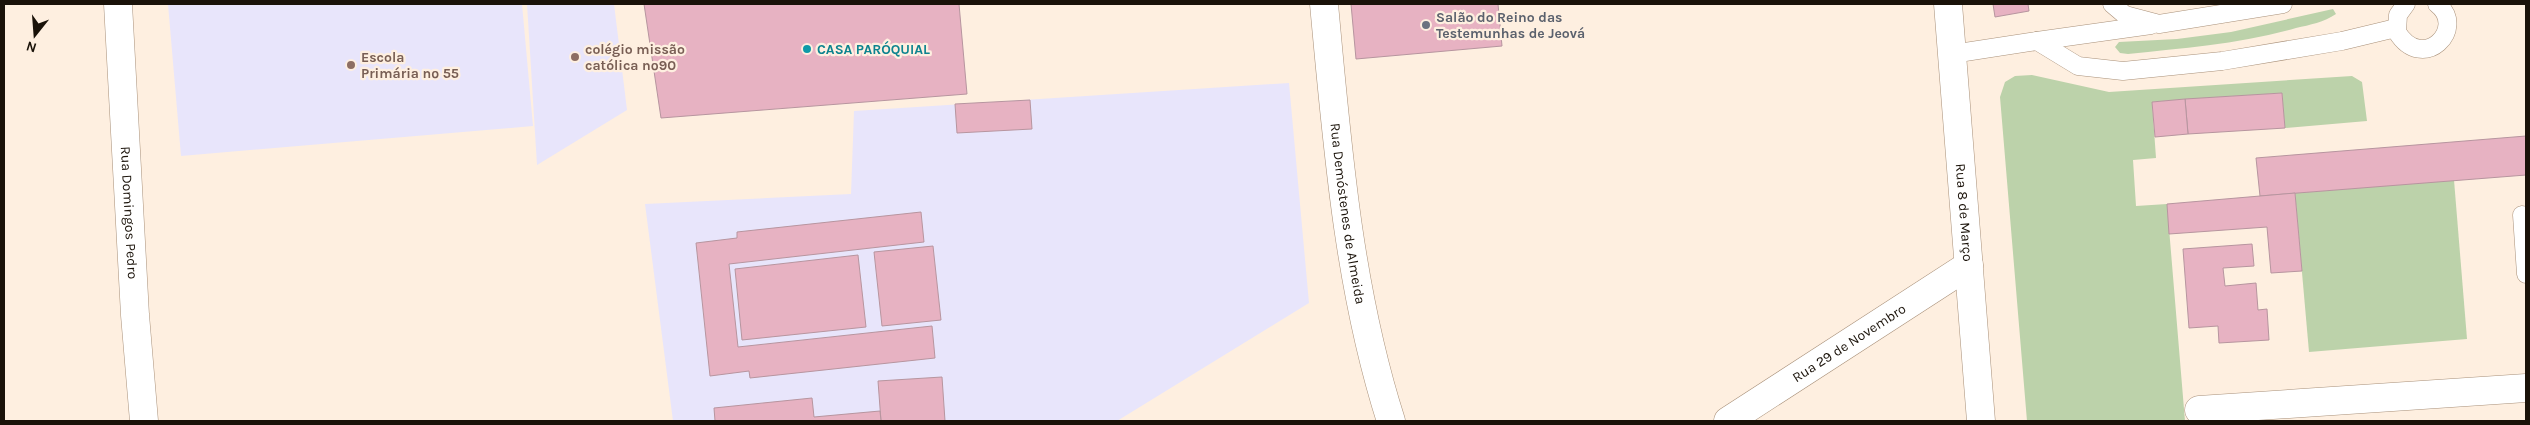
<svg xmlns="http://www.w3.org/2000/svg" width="2530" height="425" font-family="Karla,sans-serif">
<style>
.education{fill:#e8e5fb}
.green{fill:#bcd2aa}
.building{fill:#e7b2c2;stroke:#b7959f}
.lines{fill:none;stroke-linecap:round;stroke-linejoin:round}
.lane-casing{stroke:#a9917a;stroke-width:19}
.street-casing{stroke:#a9917a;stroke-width:29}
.primary-casing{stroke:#a9917a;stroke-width:29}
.lane{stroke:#fff;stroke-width:18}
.street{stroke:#fff;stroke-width:28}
.primary{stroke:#fff;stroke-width:28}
.worship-dot{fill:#6b7280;stroke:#feefe0;stroke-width:2}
.culture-dot{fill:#0f9aa8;stroke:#feefe0;stroke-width:2}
.education-dot{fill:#8d6e63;stroke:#feefe0;stroke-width:2}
.labels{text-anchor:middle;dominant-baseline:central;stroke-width:4.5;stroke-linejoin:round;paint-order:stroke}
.worship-label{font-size:14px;font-weight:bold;fill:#5b616d;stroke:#feefe0;text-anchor:start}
.education-label{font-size:14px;font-weight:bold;fill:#785e54;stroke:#feefe0;text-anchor:start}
.culture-label{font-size:14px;font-weight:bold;fill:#0d838f;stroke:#feefe0;text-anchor:start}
.street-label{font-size:14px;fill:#1a1209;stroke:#feefe0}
</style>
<rect width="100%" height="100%" fill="#feefe0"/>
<!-- education -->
<g class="education">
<path d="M168 4H522L533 126 181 156Z"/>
<path d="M527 4H614L627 110 537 165Z"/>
<path d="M1289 83 1309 303 1117 421H673L645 204 851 194 854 111Z"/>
</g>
<!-- green -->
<g class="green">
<path d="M2333 9 2336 14C2324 22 2310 25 2296 28 2242 44 2184 48 2128 54L2120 53 2115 47 2119 42 2177 39 2231 32Z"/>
<path d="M2032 75 2109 92 2352 76 2362 82 2367 121 2285 128 2282 93 2152 102 2156 158 2133 160 2136 206 2167 204 2185 421H2027L2000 97 2005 82 2015 76Z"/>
<path d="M2454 180 2467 339 2309 352 2295 193Z"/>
</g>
<!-- building -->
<g class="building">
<path d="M644 4H959L967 94 661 118Z"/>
<path d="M1351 4H1498L1502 46 1356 59Z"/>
<path d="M1993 4H2028L2029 11 1995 17Z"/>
<path d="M2282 93 2285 128 2188 134 2185 99Z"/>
<path d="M2185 99 2188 134 2155 137 2152 102Z"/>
<path d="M1030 100 1032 129 957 133 955 104Z"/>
<path d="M2526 136V175L2260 196 2256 158Z"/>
<path d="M2295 193 2302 271 2271 273 2267 227 2169 234 2167 204Z"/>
<path d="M921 212 924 242 729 264 738 347 932 326 935 358 750 378 749 371 710 376 696 243 737 238V232Z"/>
<path d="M2252 244 2254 266 2223 268 2225 286 2256 283 2258 310 2267 309 2269 340 2219 343 2218 326 2189 328 2183 249Z"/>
<path d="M933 246 941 320 882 326 874 252Z"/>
<path d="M858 255 866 327 742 340 735 269Z"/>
<path d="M942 377 945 421H881L878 381Z"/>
<path d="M812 398 814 417 880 411 881 421H715L714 408Z"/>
</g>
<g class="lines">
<!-- lane casing -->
<g class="lane-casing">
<g id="lane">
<path d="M2112 4 2125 15 2159 24 2283 4"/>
<path d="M2406 4 2398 15 2397 32C2423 74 2468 28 2437 4"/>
<path d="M2037 41 2151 25"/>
<path d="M1952 54 2037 41 2078 66 2123 71 2222 61 2342 41 2396 28"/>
<path d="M2522 215 2526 274"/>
</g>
</g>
<!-- street casing -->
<g class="street-casing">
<g id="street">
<path id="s1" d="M118 4 135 315 144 421"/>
<path id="s2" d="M1948 4 1981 421"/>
<path d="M2199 410 2526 388"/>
<path id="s3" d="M1728 421 1969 265"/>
</g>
</g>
<!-- primary casing -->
<g class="primary-casing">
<g id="primary">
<path id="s4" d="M1324 4C1337 143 1348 287 1391 421"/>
</g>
</g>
<!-- lane -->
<use href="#lane" class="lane"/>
<!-- street -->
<use href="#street" class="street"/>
<!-- primary -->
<use href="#primary" class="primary"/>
</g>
<!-- markers -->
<circle class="worship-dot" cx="1426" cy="25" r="5"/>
<circle class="culture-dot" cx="807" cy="49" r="5"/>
<g class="education-dot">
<circle cx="575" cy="57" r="5"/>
<circle cx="351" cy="65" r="5"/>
</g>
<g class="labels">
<!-- worship labels -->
<g class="worship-label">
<text x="1436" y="17">Salão do Reino das<tspan x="1436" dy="16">Testemunhas de Jeová</tspan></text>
</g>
<!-- education labels -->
<g class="education-label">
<text x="585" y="49">colégio missão<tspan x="585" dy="16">católica nº90</tspan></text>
<text x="361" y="57">Escola<tspan x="361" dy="16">Primária nº 55</tspan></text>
</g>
<!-- culture labels -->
<g class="culture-label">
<text x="817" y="49">CASA PARÓQUIAL</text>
</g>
<!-- street labels -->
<g class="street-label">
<text stroke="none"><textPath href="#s1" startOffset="209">Rua Domingos Pedro</textPath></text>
<text stroke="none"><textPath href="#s2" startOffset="209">Rua 8 de Março</textPath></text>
<text stroke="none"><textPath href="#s4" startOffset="211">Rua Demóstenes de Almeida</textPath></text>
<text stroke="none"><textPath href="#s3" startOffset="144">Rua 29 de Novembro</textPath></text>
</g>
</g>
<!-- border -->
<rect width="2530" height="425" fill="none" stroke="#1a1209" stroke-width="10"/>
<!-- north arrow -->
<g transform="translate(35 35) rotate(197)" stroke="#feefe0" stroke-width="4" paint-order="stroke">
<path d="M0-4L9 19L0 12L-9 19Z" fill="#1a1209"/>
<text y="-8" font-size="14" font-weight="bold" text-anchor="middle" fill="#1a1209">N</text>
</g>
</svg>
